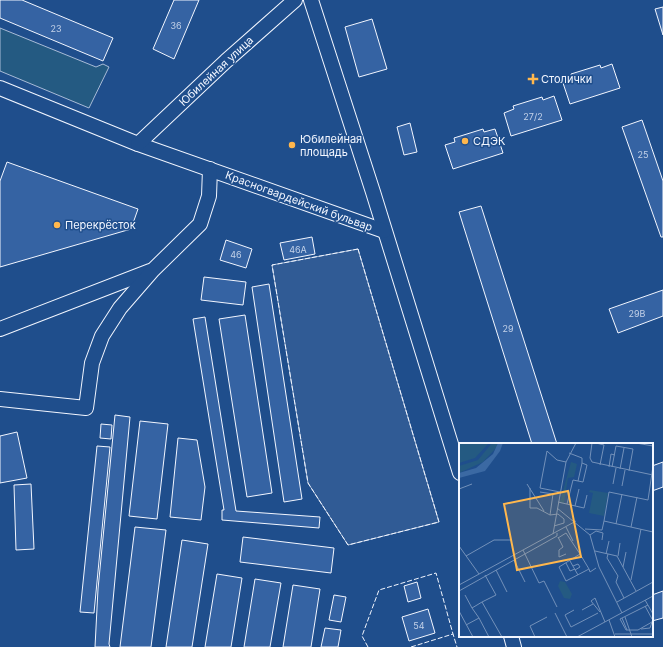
<svg xmlns="http://www.w3.org/2000/svg" width="663" height="647" font-family="Inter,sans-serif">
<style>
.green{fill:#245a82;stroke:#a8bbd7}
.parking{fill:#305b95;stroke:#a8bbd7}
.building{fill:#3563a3;stroke:#f2f6ff}
.lines{fill:none;stroke-linecap:round;stroke-linejoin:round}
.minor-casing{stroke:#f2f6ff;stroke-width:16}
.minor{stroke:#1f4e8c;stroke-width:14}
.fence{stroke:#f2f6ff;stroke-width:1;stroke-dasharray:5 2;stroke-linecap:butt}
.poi-dot{fill:#ffb74d;stroke:#1f4e8c;stroke-width:1.5}
.labels{text-anchor:middle;dominant-baseline:central;stroke-width:3;stroke-linejoin:round;paint-order:stroke}
.number-label{font-size:9px;fill:#c3d1e8}
.street-label{font-size:11px;fill:#f2f6ff;stroke:#1f4e8c}
.poi-label{font-size:11px;fill:#f2f6ff;stroke:#1f4e8c;text-anchor:start}
.inset-road{fill:none;stroke:#7391ba;stroke-width:1}
.view{fill:#ffb74d;fill-opacity:0.15;stroke:#ffb74d;stroke-width:2}
.inset-edge{fill:none;stroke:#f2f6ff;stroke-width:2}
</style>
<rect width="100%" height="100%" fill="#1f4e8c"/>
<!-- green -->
<path class="green" d="M0 28 96 67 103 64 109 67 89 108 0 71Z"/>
<!-- parking -->
<path class="parking" d="M358 249 439 522 348 545 308 483 272 265Z"/>
<!-- building -->
<g class="building">
<path d="M0 0H22L113 38 103 61 0 18Z"/>
<path d="M174 0H199L174 59 153 49Z"/>
<path d="M663 7V35L655 9Z"/>
<path d="M372 19 387 69 359 77 345 27Z"/>
<path d="M612 64 620 88 570 104 562 80 572 77 571 74 600 65 601 68Z"/>
<path d="M554 96 562 120 511 136 504 113 514 109 513 106 542 97 543 100Z"/>
<path d="M642 120 663 181V237H661L622 127Z"/>
<path d="M410 123 417 152 404 155 397 127Z"/>
<path d="M483 129 484 132 495 129 503 153 453 169 445 145 455 142 454 138Z"/>
<path d="M7 162 138 209 131 229 0 267V181Z"/>
<path d="M481 206 557 444H532L459 212Z"/>
<path d="M312 237 315 254 284 260 280 243Z"/>
<path d="M226 240 252 249 246 268 220 260Z"/>
<path d="M204 277 246 282 243 305 201 300Z"/>
<path d="M269 284 302 499 284 502 252 287Z"/>
<path d="M663 290V316L618 333 609 309Z"/>
<path d="M245 315 272 493 247 497 219 319Z"/>
<path d="M205 317 236 511 320 517 319 528 222 520V510H224L193 319Z"/>
<path d="M115 415 130 417 109 644 110 647H95L98 589Z"/>
<path d="M140 421 168 424 157 519 129 516Z"/>
<path d="M101 424 112 425 111 439 100 438Z"/>
<path d="M17 432 27 478 0 483V436Z"/>
<path d="M178 438 197 440 205 487 201 520 170 517Z"/>
<path d="M97 446 110 447 94 613 80 612Z"/>
<path d="M663 462V487L652 491V466Z"/>
<path d="M31 484 34 549 16 550 14 485Z"/>
<path d="M135 527 166 530 151 647H120Z"/>
<path d="M243 537 334 548 331 573 240 562Z"/>
<path d="M182 540 208 544 192 647H166Z"/>
<path d="M217 574 242 578 231 647H205Z"/>
<path d="M255 579 281 583 270 647H244Z"/>
<path d="M417 582 421 598 408 602 404 586Z"/>
<path d="M293 585 320 589 311 647H283Z"/>
<path d="M663 591V618L652 621V595Z"/>
<path d="M334 595 346 597 341 622 329 620Z"/>
<path d="M428 609 435 633 409 641 402 617Z"/>
<path d="M325 628 341 630 338 647H321Z"/>
</g>
<g class="lines">
<!-- minor casing -->
<g class="minor-casing">
<g id="minor">
<path d="M311 0 373 192 460 473"/>
<path d="M0 88 138 144 384 231"/>
<path d="M138 144 226 61 295 0"/>
<path d="M0 329 150 271"/>
<path d="M0 399 86 408 92 363 102 336 120 308 153 270 200 224 209 196 210 169"/>
<path d="M511 636 514 647"/>
</g>
</g>
<!-- minor -->
<use href="#minor" class="minor"/>
<!-- fence -->
<g class="fence">
<path d="M358 249 439 522 348 545 308 483 272 265Z"/>
<path d="M368 647 362 636 379 590 436 573 453 634"/>
<path d="M411 647 453 634 457 647"/>
</g>
</g>
<!-- markers -->
<g class="poi-dot">
<path d="M531 73h4v4h4v4h-4v4h-4v-4h-4v-4h4z"/>
<circle cx="465" cy="141" r="4"/>
<circle cx="292" cy="145" r="4"/>
<circle cx="57" cy="225" r="4"/>
</g>
<g class="labels">
<!-- number labels -->
<g class="number-label">
<text x="176" y="25">36</text>
<text x="56" y="28">23</text>
<text x="533" y="116">27/2</text>
<text x="643" y="154">25</text>
<text x="298" y="249">46А</text>
<text x="236" y="254">46</text>
<text x="637" y="313">29В</text>
<text x="508" y="328">29</text>
<text x="419" y="625">54</text>
</g>
<!-- street labels -->
<g class="street-label">
<text transform="translate(216 71) rotate(-43)">Юбилейная улица</text>
<text transform="translate(299 201) rotate(20)">Красногвардейский бульвар</text>
</g>
<!-- poi labels -->
<g class="poi-label">
<text x="541" y="79">Столички</text>
<text x="300" y="139">Юбилейная<tspan x="300" dy="13">площадь</tspan></text>
<text x="473" y="141">СДЭК</text>
<text x="65" y="225">Перекрёсток</text>
</g>
</g>
<!-- overview -->
<g transform="translate(459 443)">
<rect width="194" height="194" fill="#1f4e8c"/>
<path d="M0 0H30L16 15 0 20ZM33 0H38V4L24 19 0 30V23L19 17ZM112 19 118 21 115 34 109 35 105 60 101 59ZM131 47 149 50 145 73 130 70 134 50 130 49ZM101 138 106 139 113 151 111 156 105 155 99 143Z" fill="#245a82"/>
<path d="M39 0H44L41 8 26 28 0 35V30L17 25 34 11Z" fill="#3b69a3"/>
<path class="inset-road" d="M133 0 131 15 133 19 194 32M137 0 145 2 141 22M177 0 194 3M150 24 152 11 156 12M153 24 157 3 174 6 170 28M161 26 165 5M119 38 123 20M68 41 85 68M154 41 157 25M163 43 166 27M71 45V65H78L91 72 99 71 105 76V80L95 83M0 46 13 41M81 49 94 51 91 72M101 49 81 45 88 8 98 17 107 19M99 59 125 65 128 52M108 61 114 37 124 39 128 22 123 20V15L110 10M116 63 120 46M98 65 131 92 140 124 163 170M145 78 150 49 189 57 194 23M157 81 163 51M107 84 114 98M172 84 178 54M126 86 143 87 145 78 194 89M94 91 107 19 117 0M131 92 137 88 144 90 143 97M99 94 104 104 100 107V114L107 111M99 95 107 90 121 111M0 103 20 131M64 107 80 140 85 138 98 164M136 108 158 113 177 148M147 111 150 98M149 111 148 115 159 133 157 139 165 155M7 113 35 97H52M159 113 161 100M55 117 66 139M111 118 119 132M107 120 111 128 116 126M114 123 119 121 121 124 116 127M164 124 167 109M130 126 107 138 100 124 121 111 130 126 131 129 137 125M37 127 48 149M26 132 37 152 23 159 43 194M172 137 182 86M0 142 117 78M0 148 98 93V90M6 152 13 165M186 157 194 171M158 159 194 139M189 162 161 176 167 187H179L193 179M186 163 193 176M115 167 106 172 112 184 139 170M123 167 134 161M0 168 14 194M141 169 132 158 136 155 146 179M96 170 108 194M166 174 173 194M20 175 30 194M163 175 168 187M150 177 156 194M7 182 20 175 13 165 23 159M182 186 191 185 194 176M156 191H194M76 194 71 183 88 174M118 194 194 153"/>
<path class="view" d="M109 48 122 114 58 127 45 61Z"/>
<rect width="194" height="194" class="inset-edge"/>
</g>
</svg>
